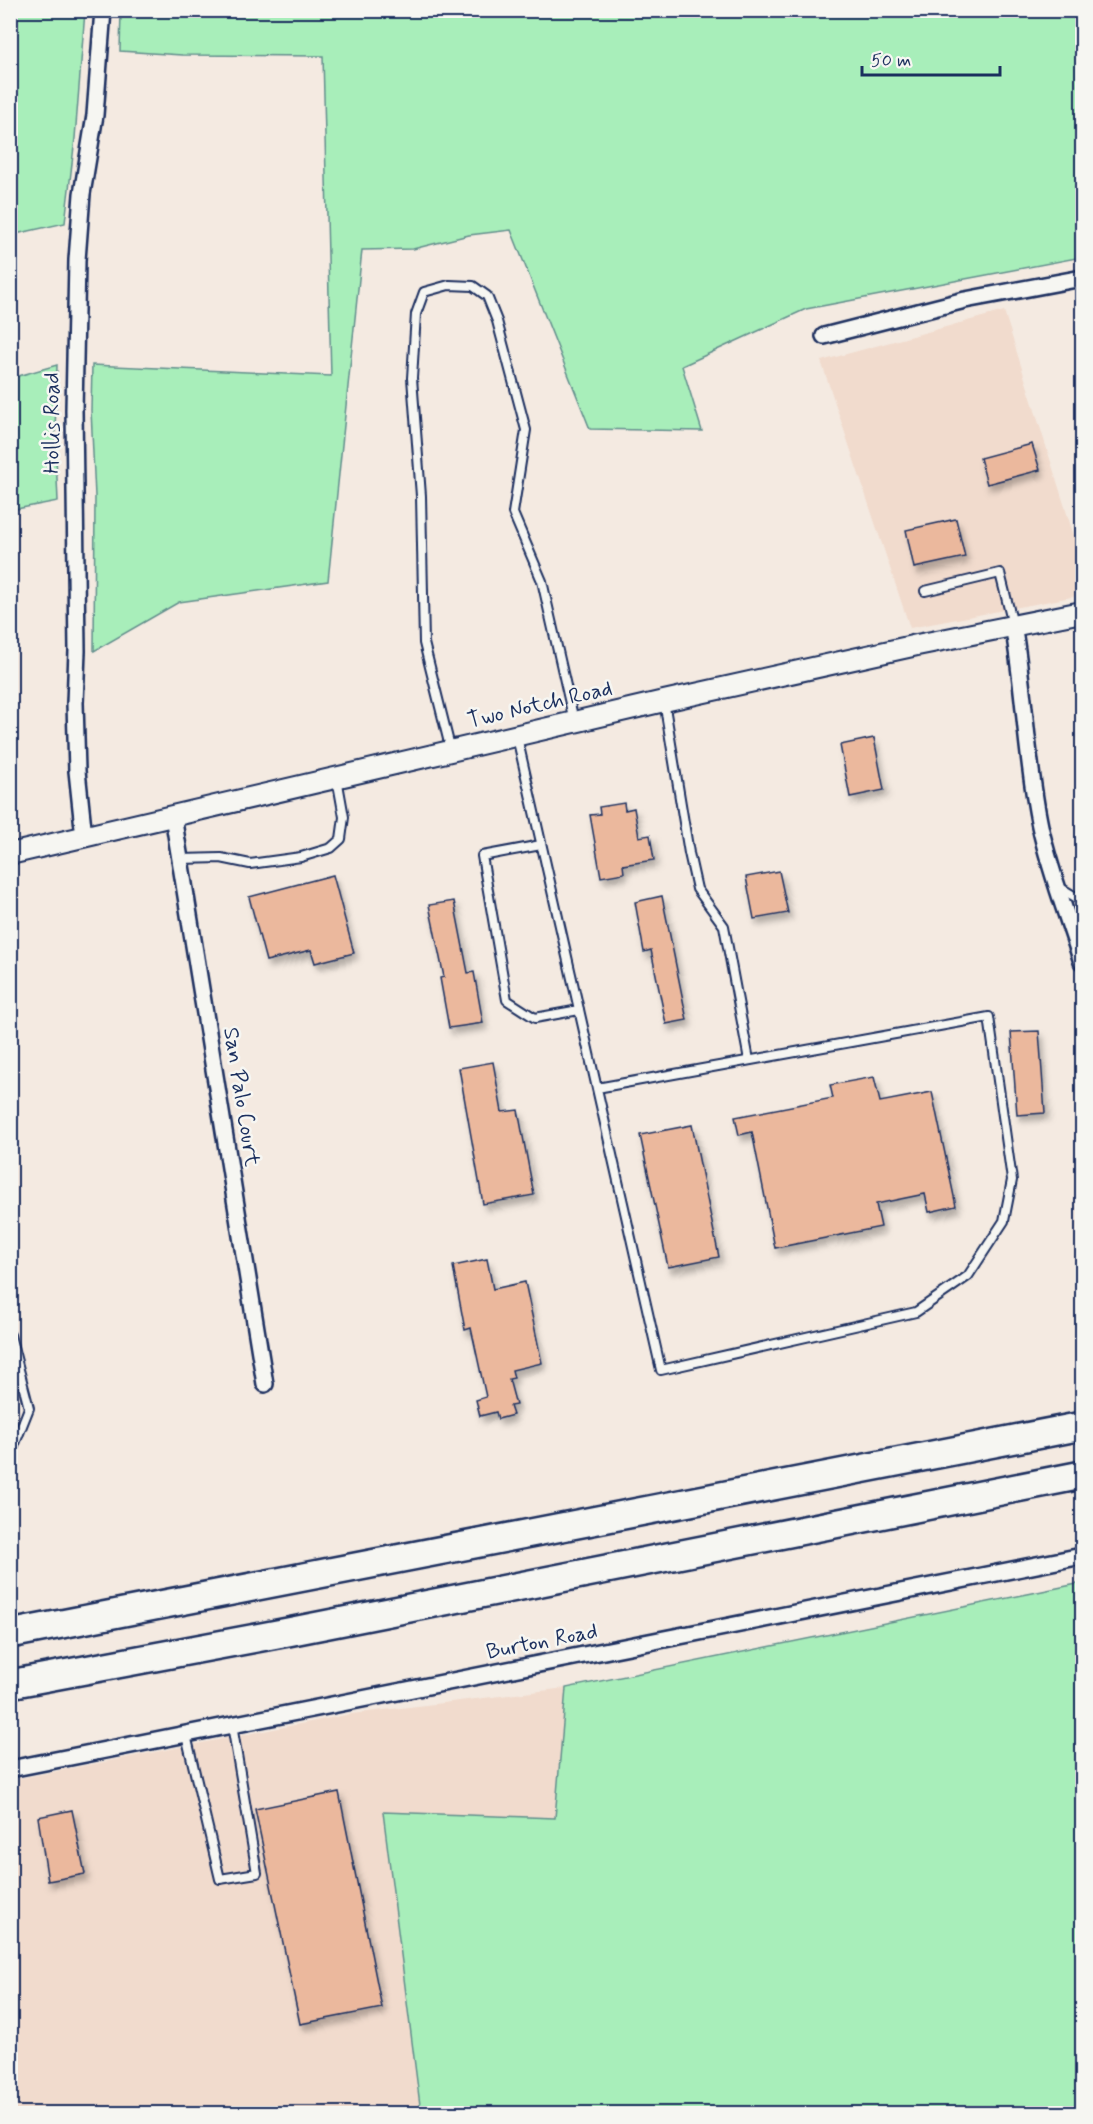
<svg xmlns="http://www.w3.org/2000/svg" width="1093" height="2124" font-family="Mynerve,sans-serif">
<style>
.built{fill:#f1dbcd}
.green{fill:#a8eeba;stroke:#628e8c;stroke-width:1.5}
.building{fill:#ebb89d;stroke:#1b2f5e;stroke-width:1.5;filter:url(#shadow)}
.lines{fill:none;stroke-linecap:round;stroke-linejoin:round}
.service-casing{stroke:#1b2f5e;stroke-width:12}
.minor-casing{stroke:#1b2f5e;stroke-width:20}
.tertiary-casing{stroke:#1b2f5e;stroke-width:24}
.motorway-casing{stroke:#1b2f5e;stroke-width:32}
.service{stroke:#f6f6f2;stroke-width:8}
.minor{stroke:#f6f6f2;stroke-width:15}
.tertiary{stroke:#f6f6f2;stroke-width:20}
.motorway{stroke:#f6f6f2;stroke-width:27}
.labels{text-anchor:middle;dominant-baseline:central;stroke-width:5;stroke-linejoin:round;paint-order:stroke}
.street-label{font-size:22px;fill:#1b2f5e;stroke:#f6f6f2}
</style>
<defs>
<filter id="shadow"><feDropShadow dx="3.5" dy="6" stdDeviation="3" flood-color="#0004"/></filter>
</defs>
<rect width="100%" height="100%" fill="#f4eae1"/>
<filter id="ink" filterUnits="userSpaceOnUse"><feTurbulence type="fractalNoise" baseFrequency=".0167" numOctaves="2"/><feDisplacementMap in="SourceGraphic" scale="12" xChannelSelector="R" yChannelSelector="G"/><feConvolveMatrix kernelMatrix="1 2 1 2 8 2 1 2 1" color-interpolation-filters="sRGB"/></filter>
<g filter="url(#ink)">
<!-- built -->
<g class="built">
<path d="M1004 311 1082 562V595L910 628 821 361Z"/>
<path d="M566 1688 556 1818 383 1813 421 2113 11 2114V1780L351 1714Z"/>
</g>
<!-- green -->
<g class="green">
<path d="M10 11H85L75 138 65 223 11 235Z"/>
<path d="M121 11H1082V257L806 309 682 366 702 431 590 429 511 230 469 235 413 249 362 250 328 581 179 602 94 651 95 496 91 410 92 365 331 376 323 56 182 55 120 51Z"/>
<path d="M57 365 55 434 58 501 11 510V378Z"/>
<path d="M1082 1583V2113H421L383 1812 555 1818 566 1688Z"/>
</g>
<!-- building -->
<g class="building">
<path d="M1032 444 1040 470 987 484 980 458Z"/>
<path d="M956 519 965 557 914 568 906 530Z"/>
<path d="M874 738 884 790 850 797 840 745Z"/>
<path d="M624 803 625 810 634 808 639 837 650 835 654 860 623 865 624 873 601 877 590 815 600 814 599 807Z"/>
<path d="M779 871 788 913 754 919 746 877Z"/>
<path d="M333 875 354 953 315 963 311 950 266 961 249 897Z"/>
<path d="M662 896 687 1020 666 1024 651 950 644 952 635 902Z"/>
<path d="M454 901 468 973 474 972 483 1023 449 1028 440 978 444 977 429 905Z"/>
<path d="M1039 1031 1045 1113 1017 1115 1011 1032Z"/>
<path d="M493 1062 502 1112 518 1110 534 1195 483 1204 459 1068Z"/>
<path d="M874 1077 880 1102 932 1092 956 1206 929 1212 925 1194 876 1204 881 1227 775 1248 752 1132 739 1135 735 1117 833 1098 830 1085Z"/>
<path d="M692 1125 719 1257 668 1267 640 1135Z"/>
<path d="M487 1259 493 1289 525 1282 542 1363 512 1370 514 1378 509 1379 516 1405 510 1406 513 1415 498 1419 496 1412 480 1416 476 1400 486 1397 471 1328 465 1330 453 1266Z"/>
<path d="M339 1792 382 2008 300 2024 255 1809Z"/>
<path d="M72 1810 85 1874 48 1881 38 1817Z"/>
</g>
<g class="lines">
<!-- service casing -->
<g class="service-casing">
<g id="service">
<path d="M925 591 1000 573 1013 625"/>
<path d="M664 701 689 853 697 889 724 926 749 1060"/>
<path d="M517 737 661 1370 916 1312 968 1276 1004 1221 1012 1180 989 1017 597 1088"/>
<path d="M451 751 424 643 421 496 412 378 416 314 424 292 449 285 473 286 487 296 497 321 526 430 513 513 542 581 574 721"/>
<path d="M541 845 482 856 507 1000 535 1018 579 1010"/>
<path d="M180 859 221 858 250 864 301 857 331 848 341 839 344 817 337 778"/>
<path d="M1059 887 1082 901"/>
<path d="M10 1335 29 1408 10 1456"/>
<path d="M186 1735 220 1879 257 1873 232 1725"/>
</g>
</g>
<!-- minor casing -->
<g class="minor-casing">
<g id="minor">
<path d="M824 336 965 300 1082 278"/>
<path d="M1013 625C1025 692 1026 760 1040 826 1050 872 1068 917 1082 962"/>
<path d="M173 816 265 1384"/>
<path d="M84 837 77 771 75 703 77 651 74 410 77 260 82 194 95 115 103 10"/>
<path d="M10 1769 1082 1556"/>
</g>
</g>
<!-- tertiary casing -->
<g class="tertiary-casing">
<path id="tertiary" d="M10 854 664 701 917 645 1082 612"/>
</g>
<!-- motorway casing -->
<g class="motorway-casing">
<g id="motorway">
<path d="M10 1634 1082 1426"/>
<path d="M10 1684 288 1632 1082 1475"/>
</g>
</g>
<!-- service -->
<use href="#service" class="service"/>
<!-- minor -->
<use href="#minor" class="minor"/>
<!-- tertiary -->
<use href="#tertiary" class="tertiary"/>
<!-- motorway -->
<use href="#motorway" class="motorway"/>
</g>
</g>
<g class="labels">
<!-- street labels -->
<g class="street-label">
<text transform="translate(53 423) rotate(-90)">Hollis Road</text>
<text transform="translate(540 705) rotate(-13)">Two Notch Road</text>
<text transform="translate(241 1097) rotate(81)">San Palo Court</text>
<text transform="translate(542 1642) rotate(-11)">Burton Road</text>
</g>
</g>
<!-- margin -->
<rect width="1093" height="2124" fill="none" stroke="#f6f6f2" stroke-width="36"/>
<rect x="18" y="18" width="1057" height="2088" fill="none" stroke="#1b2f5e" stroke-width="2" filter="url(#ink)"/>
<!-- scale -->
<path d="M862 66v9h138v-9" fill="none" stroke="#1b2f5e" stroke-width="3"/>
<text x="871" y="66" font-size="18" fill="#1b2f5e" stroke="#f6f6f2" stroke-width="4.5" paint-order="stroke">50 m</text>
</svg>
